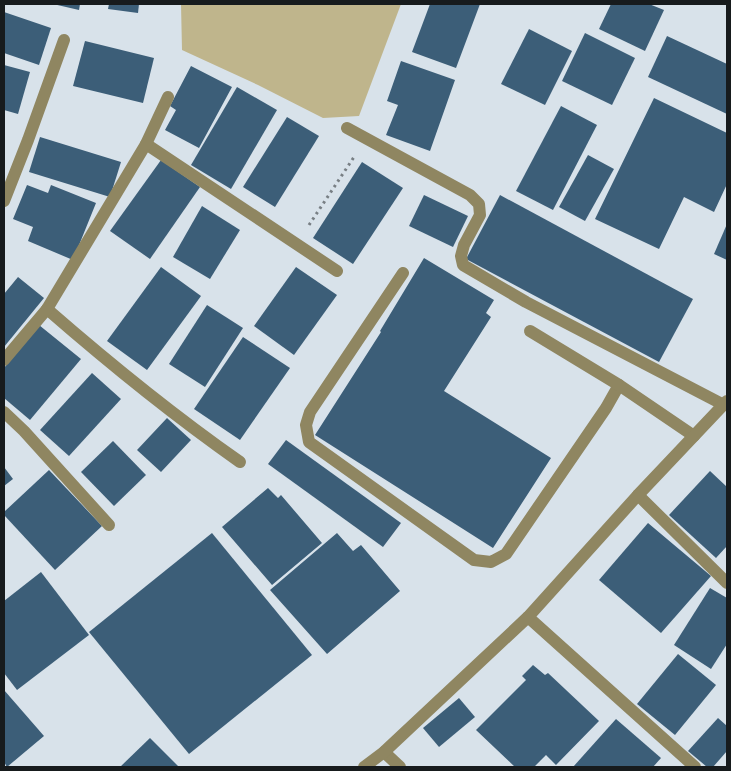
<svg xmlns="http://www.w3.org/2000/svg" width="731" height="771" font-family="Raleway,sans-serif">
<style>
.green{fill:#bfb58c}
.building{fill:#3c5e78}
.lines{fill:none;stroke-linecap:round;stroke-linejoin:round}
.path{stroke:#787f84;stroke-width:3;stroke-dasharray:2.5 4;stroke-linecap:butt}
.service{stroke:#8f8661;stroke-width:12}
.minor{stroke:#8f8661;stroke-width:12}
.tertiary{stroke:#8f8661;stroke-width:12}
</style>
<rect width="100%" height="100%" fill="#d8e2ea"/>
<!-- green -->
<path class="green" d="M181 4H401L359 116 323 118 258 85 182 50Z"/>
<!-- building -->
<g class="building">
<path d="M53 4H80L79 10Z"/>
<path d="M109 4H139L138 13 108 9Z"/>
<path d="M430 4H480L456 68 412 52Z"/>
<path d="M611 4H649L664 10 645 51 599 29Z"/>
<path d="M4 12 51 28 39 65 4 53Z"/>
<path d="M529 29 572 51 545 105 501 84Z"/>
<path d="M585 33 635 58 612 105 562 81Z"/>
<path d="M667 36 727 64V114L648 77Z"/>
<path d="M85 41 154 58 143 103 73 86Z"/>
<path d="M401 61 455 80 430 151 386 135 398 105 387 101Z"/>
<path d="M4 65 30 72 18 114 4 110Z"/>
<path d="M191 66 232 87 199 148 165 130 176 110 170 106Z"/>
<path d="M237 87 277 110 231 189 191 165Z"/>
<path d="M654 98 727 133V184L714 212 684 197 659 249 595 219Z"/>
<path d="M561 106 597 125 553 210 516 191Z"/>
<path d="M287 117 319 136 275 207 243 187Z"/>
<path d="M40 137 121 162 110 197 29 172Z"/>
<path d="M588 155 614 169 585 221 559 207Z"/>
<path d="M161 160 200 187 150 259 110 231Z"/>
<path d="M362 162 403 188 353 264 313 238Z"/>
<path d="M27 185 48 193 51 185 96 203 73 260 28 241 33 227 13 219Z"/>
<path d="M424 195 468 216 453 247 409 226Z"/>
<path d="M500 195 693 299 659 362 466 259Z"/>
<path d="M202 206 240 230 210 279 173 257Z"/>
<path d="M727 224V260L714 254Z"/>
<path d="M424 258 494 300 486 313 491 317 444 391 551 458 493 548 315 435 381 332 380 331Z"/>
<path d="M161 267 201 296 147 370 107 341Z"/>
<path d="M296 267 337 295 294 355 254 326Z"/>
<path d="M18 277 44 298 4 347V294Z"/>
<path d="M207 305 243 328 205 387 169 364Z"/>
<path d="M39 325 81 359 30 420 4 398V368Z"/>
<path d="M243 337 290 368 240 440 194 409Z"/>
<path d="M92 373 121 399 69 456 40 430Z"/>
<path d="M167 418 191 440 161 472 137 450Z"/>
<path d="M286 440 401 523 383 547 268 464Z"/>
<path d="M113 441 146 475 114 506 81 472Z"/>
<path d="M4 467 13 479 4 486Z"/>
<path d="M49 470 102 526 55 570 4 515V512Z"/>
<path d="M710 471 727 487V546L716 558 669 515Z"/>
<path d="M268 488 278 498 281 495 322 543 272 585 222 527Z"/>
<path d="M648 523 711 576 661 633 599 580Z"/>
<path d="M212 533 312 655 189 754 89 632Z"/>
<path d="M337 533 353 551 361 545 400 591 327 654 270 590Z"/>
<path d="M41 572 89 635 17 690 4 673V601Z"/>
<path d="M710 588 727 598V644L711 669 674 645Z"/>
<path d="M678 654 716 685 675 735 637 704Z"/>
<path d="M533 665 545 675 548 673 599 721 556 765 546 755 534 767H515L476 730 526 680 522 676Z"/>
<path d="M4 690 44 736 7 767 4 762Z"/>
<path d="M459 698 475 717 439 747 423 728Z"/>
<path d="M718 718 727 726V751L713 767H707L688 751Z"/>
<path d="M616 719 661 758 653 767H573Z"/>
<path d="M150 738 179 767H120Z"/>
</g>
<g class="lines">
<!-- path -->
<path class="path" d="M309 225 354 157"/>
<!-- service -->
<g class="service">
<path d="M403 273 310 412 306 425 309 442 474 560 491 562 506 554 606 408 619 385"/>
<path d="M530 331 619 385 694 436"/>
</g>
<!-- minor -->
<g class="minor">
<path d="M347 128 470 195 479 204 480 215 464 245 461 256 463 265 526 302 724 405"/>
<path d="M146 144 337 271"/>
<path d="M4 201 28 140 64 40"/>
<path d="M47 309C109 363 173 415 240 462"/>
<path d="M4 360 47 309 146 144 168 97"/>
<path d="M4 412 24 431 109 525"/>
<path d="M638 495 727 583"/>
<path d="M528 617 695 767"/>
<path d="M384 752 400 767"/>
</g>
<!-- tertiary -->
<path class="tertiary" d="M364 767 384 752 528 617 638 495 727 401"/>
</g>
<!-- border -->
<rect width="731" height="771" fill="none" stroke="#171b1d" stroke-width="10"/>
</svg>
